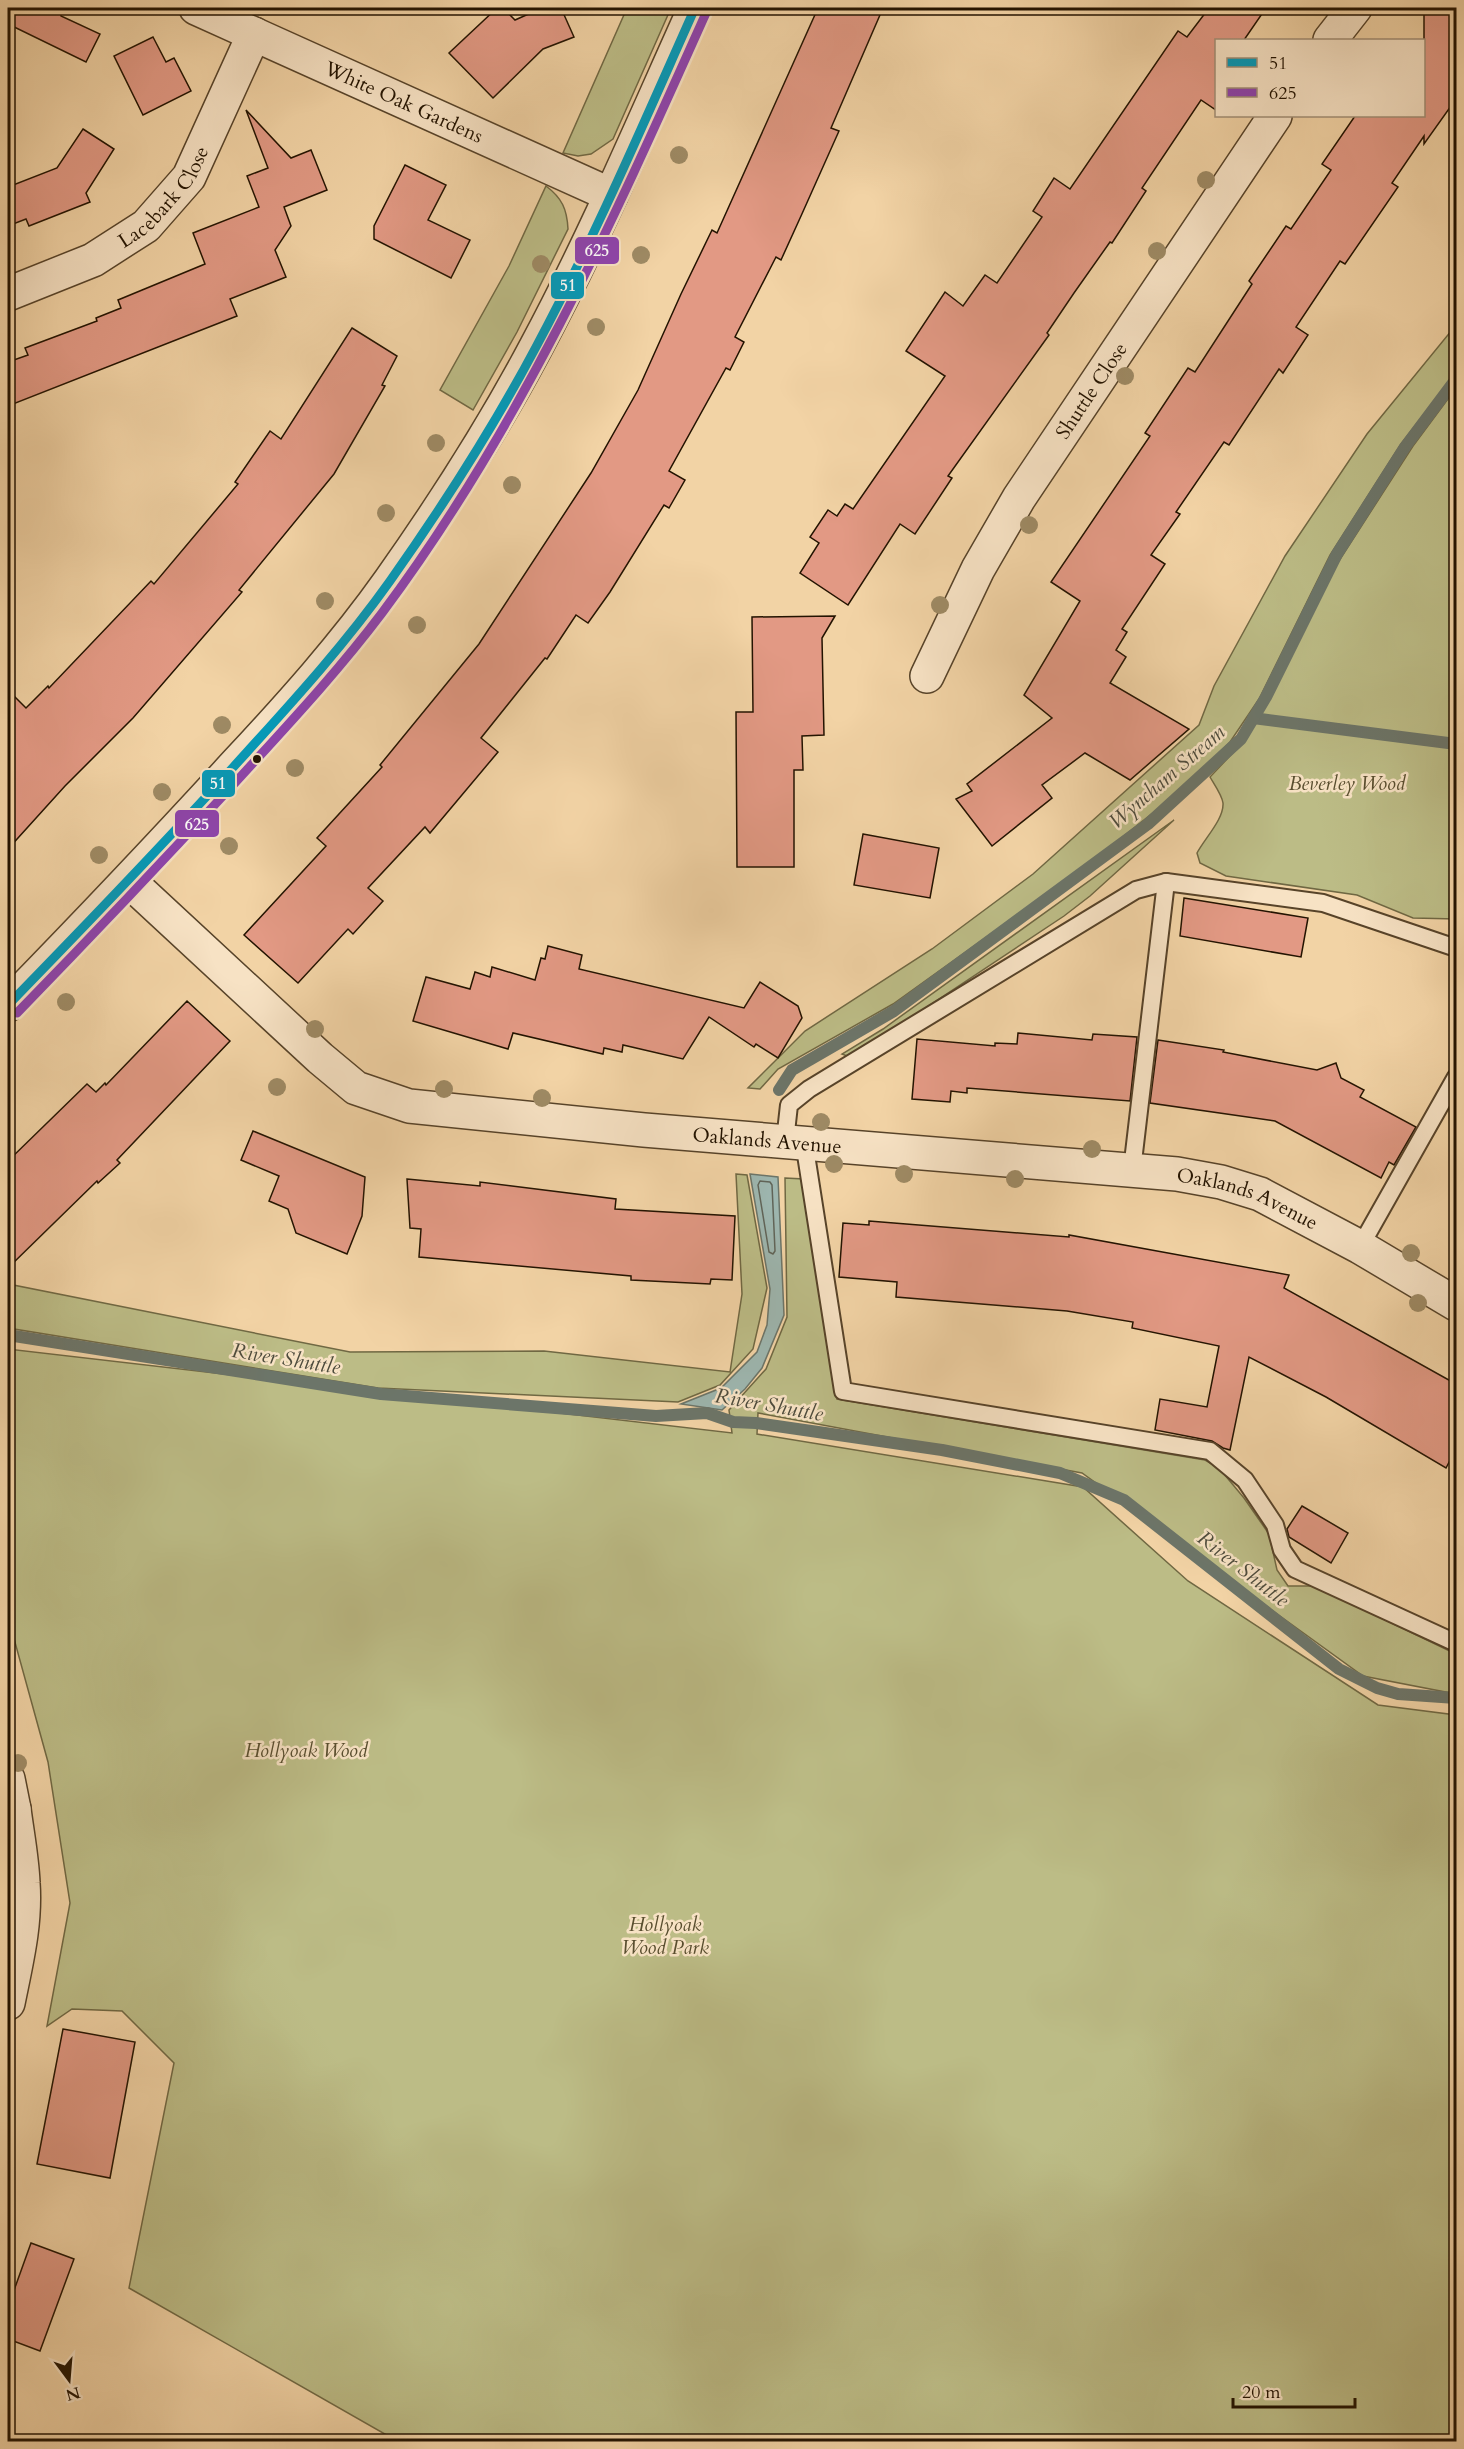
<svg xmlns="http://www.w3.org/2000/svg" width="1464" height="2449" font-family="Cardo,serif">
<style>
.green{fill:#bcbc86;stroke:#706843;stroke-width:1.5}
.water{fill:#9db6af;stroke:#6c7569;stroke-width:1.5}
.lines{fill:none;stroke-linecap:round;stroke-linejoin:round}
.shore{stroke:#606458;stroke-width:1.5}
.stream{stroke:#6c7569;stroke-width:12}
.building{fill:#e29984;stroke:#231300;stroke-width:1.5}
.service-casing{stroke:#574329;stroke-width:20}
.minor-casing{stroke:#574329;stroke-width:36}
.tertiary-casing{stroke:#574329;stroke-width:36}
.service{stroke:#f7e2c4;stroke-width:16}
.minor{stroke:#f7e2c4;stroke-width:33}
.tertiary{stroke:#f7e2c4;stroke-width:33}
.bus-1-casing{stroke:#f7e2c4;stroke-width:14}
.bus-2-casing{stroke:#f7e2c4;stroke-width:14}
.bus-1{stroke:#049ab9;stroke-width:9}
.bus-2{stroke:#8e44ad;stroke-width:9}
.tree{fill:#9e8a64}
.bus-dot{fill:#231300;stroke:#f7e2c4;stroke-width:2}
.labels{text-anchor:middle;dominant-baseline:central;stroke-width:5;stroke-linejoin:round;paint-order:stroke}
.street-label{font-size:20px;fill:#231300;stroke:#f7e2c4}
.park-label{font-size:20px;font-style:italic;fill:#594e2f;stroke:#f7e2c4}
.water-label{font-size:21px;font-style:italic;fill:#4e4c3d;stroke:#f7e2c4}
.line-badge{stroke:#f7e2c4;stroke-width:2}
.badge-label{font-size:16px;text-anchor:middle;font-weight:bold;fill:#fff}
</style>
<rect width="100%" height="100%" fill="#f2d3a5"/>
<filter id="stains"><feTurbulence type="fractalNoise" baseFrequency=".00333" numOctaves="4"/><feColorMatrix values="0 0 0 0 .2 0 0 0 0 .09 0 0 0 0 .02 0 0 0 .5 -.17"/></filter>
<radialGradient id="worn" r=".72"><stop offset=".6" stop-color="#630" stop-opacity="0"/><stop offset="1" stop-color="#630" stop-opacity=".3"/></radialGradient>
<!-- green -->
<g class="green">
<path d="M627 8H671L613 139 591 154 578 156 563 153Z"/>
<path d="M546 186C562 198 567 209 568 229L517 332 473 410 440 390 509 266Z"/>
<path d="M1456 325V373L1401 444 1330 555 1259 699 1230 742 1188 785 1091 862 893 1004 778 1069 760 1089 748 1088 805 1031 932 949 1033 874 1199 725 1214 686 1285 556 1367 434Z"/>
<path d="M1456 388V919L1413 918 1357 895 1226 876 1200 863 1197 853C1205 838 1224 819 1223 803 1222 795 1214 784 1210 777L1245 740 1268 702 1326 581 1413 446Z"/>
<path d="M1174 820 1090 896 1064 916 903 1023 847 1056 842 1054 883 1029Z"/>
<path d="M736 1174 747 1175 767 1288 753 1349 720 1385 678 1402 378 1388 8 1328V1284L350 1352 544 1351 730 1372 742 1294Z"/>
<path d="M785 1178 804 1179 837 1399 1205 1460 1219 1468 1244 1498 1269 1534 1277 1570 1288 1586H1315L1456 1654V1694L1363 1676 1082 1473 758 1413 757 1434 1083 1487 1188 1581 1378 1705 1456 1715V2441H397L129 2288 174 2063 122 2011 72 2009 47 2026 70 1903 48 1762 8 1617V1349L732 1433 729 1410 766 1369 787 1317Z"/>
</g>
<!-- water -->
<path class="water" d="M750 1174 778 1177 784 1315 762 1368 745 1389 722 1410 681 1404 721 1388 757 1352 767 1325 770 1289Z"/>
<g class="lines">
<!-- shore -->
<path class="shore" d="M760 1181 770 1182 772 1185 775 1251 773 1254 769 1252 758 1185Z"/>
<!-- stream -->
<g class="stream">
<path d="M1253 718 1456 744"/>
<path d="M779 1090 792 1070 894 1011 1148 824 1241 739 1266 697 1337 554 1405 447 1456 379"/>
<path d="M8 1335 381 1394 656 1416 707 1413 733 1422 756 1423 942 1450 1060 1473 1124 1500 1339 1669 1377 1688 1398 1694 1456 1698"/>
</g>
</g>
<!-- building -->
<g class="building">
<path d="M8 8H60L61 16 100 34 86 62 8 24Z"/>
<path d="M497 8H503L515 20 542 8H561L574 37 543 49 493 98 449 53Z"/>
<path d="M818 8H883L831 128 839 131 801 216 781 260 776 257 735 337 744 342 730 370 726 368 669 471 685 480 669 508 664 505 610 592 588 623 576 615 547 659 545 658 481 738 498 752 430 833 425 827 368 888 383 901 353 934 348 929 298 983 244 935 326 846 317 838 382 767 380 765 479 644 591 473 638 390 681 294 712 230 717 233Z"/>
<path d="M1209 8H1266L1244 40H1216V110L1201 100 1142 188 1146 191 1112 243 1110 242 1074 293 1047 333 1049 335 948 476 952 478 915 534 900 524 848 605 800 573 819 543 810 537 828 510 837 516 845 504 853 509 945 376 906 351 945 292 963 306 985 275 997 283 1042 217 1033 211 1054 178 1070 189 1178 31 1187 37Z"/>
<path d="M1424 8H1456V99L1424 144V136L1392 183 1398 187 1345 264 1340 261 1296 327 1308 335 1283 373 1279 369 1229 445 1224 442 1176 512 1180 514 1151 555 1165 564 1122 629 1127 632 1116 650 1126 657 1110 683 1189 729 1130 780 1085 753 1042 785 1052 798 992 846 956 799 972 791 967 784 1052 718 1024 695 1080 601 1051 582 1150 436 1145 433 1188 368 1195 372 1252 284 1249 281 1286 226 1291 229 1331 170 1322 164 1355 116H1424Z"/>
<path d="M153 37 166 62 174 58 191 91 143 115 114 56Z"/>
<path d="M246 110 291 158 311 150 327 190 284 207 291 226 275 250 286 277 230 299 237 316 8 406V362L28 355 25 348 97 321 96 318 121 308 118 300 205 264 193 233 259 207 247 176 268 168Z"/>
<path d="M83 129 114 149 86 193 90 202 29 226 26 219 8 226V187L57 168Z"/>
<path d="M405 165 446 185 428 220 470 240 451 278 374 239V226Z"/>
<path d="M352 328 397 356 382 385 385 386 334 474 239 590 242 592 133 718 65 786 8 849V690L26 708 48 686 49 688 151 581 154 584 238 484 235 482 270 431 281 439Z"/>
<path d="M835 616 822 638 824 735 802 736 803 770H794V867H737L736 712H753L752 617Z"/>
<path d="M863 834 939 848 930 898 854 885Z"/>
<path d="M1184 898 1308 918 1301 957 1180 936Z"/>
<path d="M548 946 582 955 579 969 744 1008 760 982 798 1006 802 1018 778 1058 756 1044 754 1047 709 1017 683 1059 623 1045 622 1052 604 1048 603 1054 513 1033 508 1049 413 1021 426 977 470 989 475 972 490 977 492 967 535 980 541 958 545 959Z"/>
<path d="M187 1001 230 1041 117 1160 120 1163 98 1183 97 1181 8 1268V1161L87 1084 96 1092 105 1083 106 1085Z"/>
<path d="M1018 1033 1092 1040 1093 1034 1137 1037 1130 1101 967 1088V1093L951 1091 950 1102 912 1099 917 1039 995 1046V1043L1017 1044Z"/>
<path d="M1158 1040 1224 1050 1223 1052 1317 1070 1336 1063 1341 1078 1364 1090 1360 1097 1416 1127 1394 1165 1389 1162 1381 1178 1275 1121 1150 1103Z"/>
<path d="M253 1131 365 1177 362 1216 347 1254 296 1233 288 1209 269 1201 279 1176 241 1160Z"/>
<path d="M407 1179 480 1186V1182L616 1199 615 1209 735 1216 732 1280 711 1279 710 1284 631 1280V1276L419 1257 421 1229 410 1228Z"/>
<path d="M869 1221 1069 1237V1235L1289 1275 1284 1288 1456 1384V1449L1446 1468 1326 1397 1249 1357 1230 1450 1223 1448 1212 1441 1155 1430 1160 1399 1207 1407 1219 1346 1132 1328 1133 1322 1067 1311 896 1297 897 1282 839 1277 843 1223 869 1225Z"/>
<path d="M1302 1506 1348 1533 1331 1563 1289 1537 1287 1529Z"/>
<path d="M63 2029 135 2042 110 2178 37 2164Z"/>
<path d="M31 2243 74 2259 40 2351 8 2339V2307Z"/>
</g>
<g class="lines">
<!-- service casing -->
<g class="service-casing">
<g id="service">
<path d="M785 1141 789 1105 809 1089 1136 890 1166 882 1323 903 1456 948"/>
<path d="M804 1142 843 1391 1210 1451 1245 1480 1275 1525 1282 1550 1295 1569 1456 1643"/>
<path d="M1132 1170 1166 882"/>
<path d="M1360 1247 1456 1077"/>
</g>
</g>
<!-- minor casing -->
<g class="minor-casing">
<g id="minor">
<path id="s1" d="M196 8 611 195"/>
<path d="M1330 40 1355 8"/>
<path id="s2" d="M8 294 93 260 146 226 189 177 254 34"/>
<path id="s3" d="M927 676 978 569 1019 498 1275 116"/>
<path id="s4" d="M129 881 320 1058 356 1088 409 1106 644 1130 1177 1174 1221 1182 1260 1194 1360 1247 1456 1304"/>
<path d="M8 1779 14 1809 8 1811"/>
<path d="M8 2003C16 1963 26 1924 23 1883 22 1858 17 1833 14 1809"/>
</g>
</g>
<!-- tertiary casing -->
<g class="tertiary-casing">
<path id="tertiary" d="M8 1005C85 926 161 846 236 764 290 706 344 646 390 581 443 506 493 428 536 347 595 237 644 121 695 8"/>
</g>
<!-- service -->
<use href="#service" class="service"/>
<!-- minor -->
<use href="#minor" class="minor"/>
<!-- tertiary -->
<use href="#tertiary" class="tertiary"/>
<!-- bus-1 casing -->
<g class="bus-1-casing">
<path id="bus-1" d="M8 1005C82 929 156 852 228 773 284 711 341 650 390 581 443 506 493 428 536 347 595 237 644 122 695 8"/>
</g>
<!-- bus-2 casing -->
<g class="bus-2-casing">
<path id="bus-2" d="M17 1013C90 938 162 862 233 785 284 729 336 674 382 613 521 427 612 223 706 13"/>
</g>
<!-- bus-1 -->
<use href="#bus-1" class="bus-1"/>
<!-- bus-2 -->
<use href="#bus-2" class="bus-2"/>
</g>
<!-- trees -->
<g class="tree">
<circle cx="679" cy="155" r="9"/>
<circle cx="1206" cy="180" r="9"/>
<circle cx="1157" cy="251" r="9"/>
<circle cx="641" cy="255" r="9"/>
<circle cx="541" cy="264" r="9"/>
<circle cx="596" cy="327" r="9"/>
<circle cx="1125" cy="376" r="9"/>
<circle cx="436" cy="443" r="9"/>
<circle cx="512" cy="485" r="9"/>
<circle cx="386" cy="513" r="9"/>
<circle cx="1029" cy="525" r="9"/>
<circle cx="325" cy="601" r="9"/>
<circle cx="940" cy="605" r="9"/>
<circle cx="417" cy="625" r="9"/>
<circle cx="222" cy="725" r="9"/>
<circle cx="295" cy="768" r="9"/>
<circle cx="162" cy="792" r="9"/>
<circle cx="229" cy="846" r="9"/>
<circle cx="99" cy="855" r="9"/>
<circle cx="66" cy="1002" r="9"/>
<circle cx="315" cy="1029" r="9"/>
<circle cx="277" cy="1087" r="9"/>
<circle cx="444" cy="1089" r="9"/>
<circle cx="542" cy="1098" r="9"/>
<circle cx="821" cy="1122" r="9"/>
<circle cx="1092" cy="1149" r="9"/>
<circle cx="834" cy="1164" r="9"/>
<circle cx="904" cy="1174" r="9"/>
<circle cx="1015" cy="1179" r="9"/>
<circle cx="1411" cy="1253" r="9"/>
<circle cx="1418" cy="1303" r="9"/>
<circle cx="18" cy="1763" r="9"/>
</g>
<!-- markers -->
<circle class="bus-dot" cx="257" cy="759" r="5"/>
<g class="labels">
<!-- street labels -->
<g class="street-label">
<text stroke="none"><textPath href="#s1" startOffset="228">White Oak Gardens</textPath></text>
<text stroke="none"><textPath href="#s2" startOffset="188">Lacebark Close</textPath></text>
<text stroke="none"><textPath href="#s3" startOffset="330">Shuttle Close</textPath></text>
<text stroke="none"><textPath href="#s4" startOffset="723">Oaklands Avenue</textPath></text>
<text stroke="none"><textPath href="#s4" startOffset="1209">Oaklands Avenue</textPath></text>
</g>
<!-- park labels -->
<g class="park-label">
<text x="1347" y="783">Beverley Wood</text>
<text x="306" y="1750">Hollyoak Wood</text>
<text x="665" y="1924">Hollyoak<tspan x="665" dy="23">Wood Park</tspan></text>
</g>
<!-- water labels -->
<g class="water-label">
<text transform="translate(1167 777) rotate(-41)">Wyncham Stream</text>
<text transform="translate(286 1359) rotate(9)">River Shuttle</text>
<text transform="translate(769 1405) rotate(10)">River Shuttle</text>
<text transform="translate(1243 1569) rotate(38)">River Shuttle</text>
</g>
</g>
<g class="line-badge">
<rect x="574" y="236" width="46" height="29" rx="6" fill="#8e44ad"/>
<rect x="550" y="271" width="35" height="29" rx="6" fill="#049ab9"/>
<rect x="201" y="769" width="35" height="29" rx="6" fill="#049ab9"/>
<rect x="174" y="809" width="46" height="29" rx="6" fill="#8e44ad"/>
</g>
<g class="badge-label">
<text x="597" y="256">625</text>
<text x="568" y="291">51</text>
<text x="218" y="789">51</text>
<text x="197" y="830">625</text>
</g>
<!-- margin -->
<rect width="1464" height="2449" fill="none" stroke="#f2d3a5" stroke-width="30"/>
<rect x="9" y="9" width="1446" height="2431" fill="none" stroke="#231300" stroke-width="3"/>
<rect x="15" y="15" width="1434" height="2419" fill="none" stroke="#231300" stroke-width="1.5"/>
<!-- legend -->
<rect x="1215" y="39" width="210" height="78" fill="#f7e2c4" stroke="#a28f76" stroke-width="1.5"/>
<rect x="1227" y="58" width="30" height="9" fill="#049ab9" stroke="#a28f76" stroke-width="1.5"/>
<text x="1269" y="69" font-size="18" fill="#231300">51</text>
<rect x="1227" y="88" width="30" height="9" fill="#8e44ad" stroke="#a28f76" stroke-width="1.5"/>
<text x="1269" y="99" font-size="18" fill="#231300">625</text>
<!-- north arrow -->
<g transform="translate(69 2380) rotate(164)" stroke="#f7e2c4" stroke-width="4.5" paint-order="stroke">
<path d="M0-4.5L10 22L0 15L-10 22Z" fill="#231300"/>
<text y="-9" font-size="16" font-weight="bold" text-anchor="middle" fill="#231300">N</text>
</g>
<!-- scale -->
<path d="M1233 2398v9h122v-9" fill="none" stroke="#231300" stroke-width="3"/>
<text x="1242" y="2398" font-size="18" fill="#231300" stroke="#f7e2c4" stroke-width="4.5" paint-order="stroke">20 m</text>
<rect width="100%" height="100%" filter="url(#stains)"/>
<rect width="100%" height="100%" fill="url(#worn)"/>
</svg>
